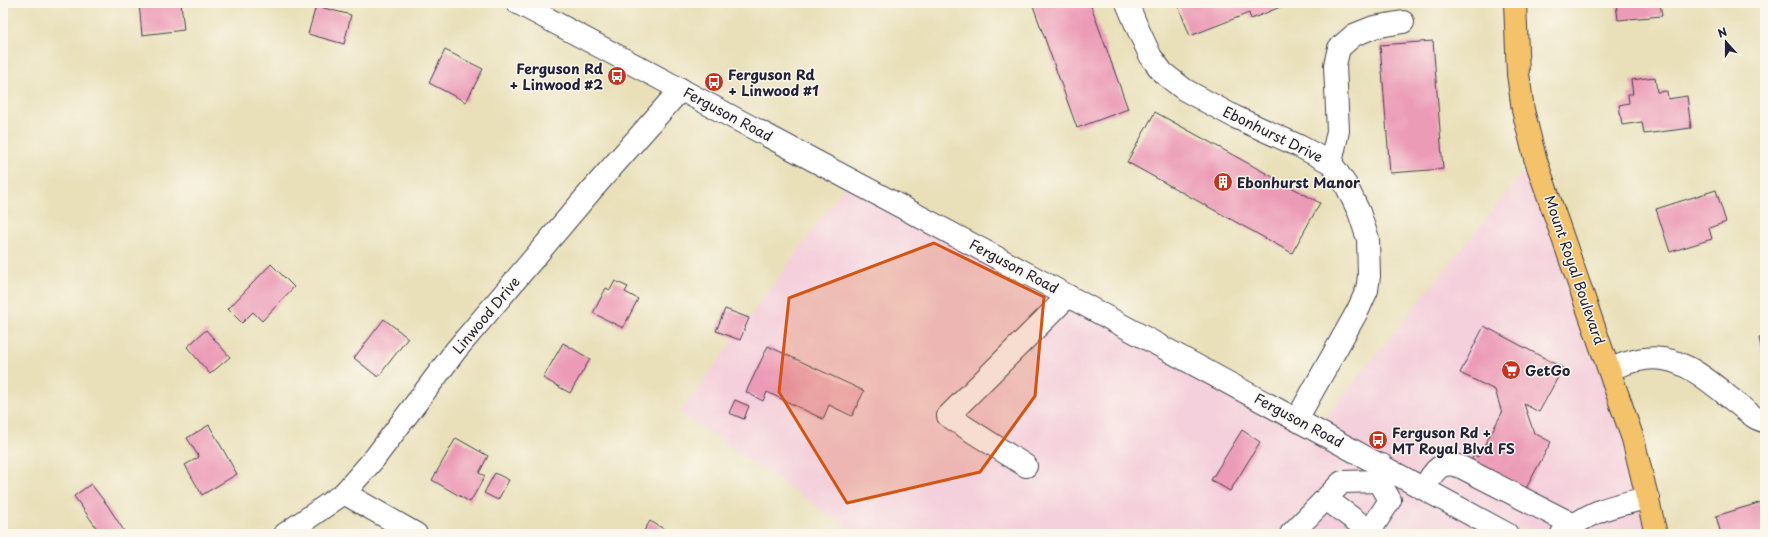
<svg xmlns="http://www.w3.org/2000/svg" width="1768" height="537" font-family="'Playpen Sans',sans-serif">
<style>
.built{fill:#f4cfdc}
.building{fill:#ec9bb7}
.lines{fill:none;stroke-linecap:round;stroke-linejoin:round}
.minor-casing{stroke:#403e4e;stroke-width:24}
.major-casing{stroke:#403e4e;stroke-width:24}
.minor{stroke:#fff;stroke-width:22}
.major{stroke:#f3c26a;stroke-width:22}
.marked{fill:#d45411;fill-opacity:0.2;stroke:#d45411;stroke-width:3;stroke-linejoin:round}
.labels{text-anchor:middle;dominant-baseline:central;stroke-width:3;stroke-linejoin:round;paint-order:stroke}
.poi-label{font-size:14px;font-weight:bold;fill:#22223b;stroke:#fbf7ec;text-anchor:start}
.street-label{font-size:14px;fill:#22223b;stroke:#fbf7ec}
</style>
<rect width="100%" height="100%" fill="#fbf7ec"/>
<filter id="ink" filterUnits="userSpaceOnUse"><feTurbulence type="fractalNoise" baseFrequency=".025" numOctaves="2"/><feDisplacementMap in="SourceGraphic" scale="8" xChannelSelector="R" yChannelSelector="G"/><feConvolveMatrix kernelMatrix="1 2 1 2 8 2 1 2 1" color-interpolation-filters="sRGB"/></filter>
<filter id="wash" filterUnits="userSpaceOnUse"><feTurbulence type="fractalNoise" baseFrequency=".012" numOctaves="4" result="noise"/><feDisplacementMap in="SourceGraphic" scale="16" xChannelSelector="R" yChannelSelector="G"/><feGaussianBlur stdDeviation="0.9" result="paint"/><feColorMatrix in="noise" values="0 0 0 0 0 0 0 0 0 0 0 0 0 0 0 0 0 1.4 0 .05"/><feComposite in="paint" operator="in"/></filter>
<g filter="url(#wash)">
<rect width="100%" height="100%" fill="#e9e0ba"/>
<!-- built -->
<path class="built" d="M1535 158 1656 534H857L680 413 850 179 1316 429Z"/>
<g id="blocks">
<!-- building -->
<g class="building">
<path d="M139 3H181L184 30 142 35Z"/>
<path d="M1032 3H1090L1128 109 1077 128Z"/>
<path d="M1177 3H1290L1251 19 1249 13 1190 36Z"/>
<path d="M1616 3H1660L1662 16 1618 20Z"/>
<path d="M316 6 351 15 344 44 308 34Z"/>
<path d="M1433 41 1443 169 1390 173 1380 45Z"/>
<path d="M445 50 483 69 466 102 429 83Z"/>
<path d="M1655 77 1657 92 1667 91 1668 99 1687 96 1691 128 1644 134 1642 122 1622 125 1619 105 1629 103 1628 94H1633L1631 80Z"/>
<path d="M1155 112 1320 203 1292 253 1127 162Z"/>
<path d="M1716 190 1726 222 1709 228 1712 239 1670 252 1656 209Z"/>
<path d="M271 264 294 287 262 321 253 312 242 323 228 309Z"/>
<path d="M615 281 628 287 625 292 638 299 623 328 593 313 606 288 610 290Z"/>
<path d="M725 309 749 318 740 340 716 331Z"/>
<path d="M384 319 408 338 378 377 354 358Z"/>
<path d="M1484 326 1563 368 1539 412 1524 404 1534 433 1551 442 1523 494 1469 464 1474 455 1478 457 1502 413 1495 390 1460 373Z"/>
<path d="M206 330 230 357 210 374 187 347Z"/>
<path d="M1765 337V360H1764L1759 338Z"/>
<path d="M563 343 590 359 570 393 543 378Z"/>
<path d="M768 346 864 391 852 416 829 405 823 419 767 392 763 401 746 392Z"/>
<path d="M735 400 749 406 744 419 729 413Z"/>
<path d="M209 425 237 474 202 495 185 465 199 457 187 438Z"/>
<path d="M1242 430 1260 442 1230 491 1211 480Z"/>
<path d="M456 438 488 456 479 473 485 476 470 502 432 480Z"/>
<path d="M495 473 509 480 498 500 484 493Z"/>
<path d="M91 484 108 506 126 534H85L96 527 74 496Z"/>
<path d="M1765 501V534H1721L1716 516Z"/>
<path d="M650 521 664 529 662 534H642Z"/>
</g>
</g>
</g>
<g filter="url(#ink)">
<use href="#blocks" fill-opacity="0" stroke="#403e4e" stroke-width="1"/>
<g class="lines">
<!-- minor casing -->
<g class="minor-casing">
<g id="minor">
<path d="M518 3 1022 271 1507 534"/>
<path d="M1127 3 1137 27 1151 57 1163 73 1185 90 1235 117 1299 146 1331 163 1346 185 1359 212 1368 239 1369 276 1367 290 1358 310 1297 419"/>
<path d="M1331 163 1338 131 1335 65 1339 48 1354 35 1374 27 1403 22"/>
<path d="M1609 369C1621 365 1633 360 1645 359 1682 353 1713 385 1739 405 1747 411 1755 420 1765 421"/>
<path d="M1026 466 948 416 1068 296"/>
<path d="M1424 488C1434 471 1440 459 1461 467L1574 525"/>
<path d="M344 493 416 534"/>
<path d="M1326 499 1374 534"/>
<path d="M1370 531 1390 500 1379 481"/>
<path d="M285 534 344 493 374 459 456 350 590 192 681 89"/>
<path d="M1291 534 1342 482 1379 481 1382 465"/>
<path d="M1562 534C1591 510 1612 506 1648 498"/>
</g>
</g>
<!-- major casing -->
<g class="major-casing">
<path id="major" d="M1515 3 1518 74 1523 110 1535 158 1633 439 1656 534"/>
</g>
<!-- minor -->
<use href="#minor" class="minor"/>
<!-- major -->
<use href="#major" class="major"/>
</g>
</g>
<!-- marked area -->
<path class="marked" d="M934 243 1044 297 1035 396 980 472 847 503 779 392 789 298Z"/>
<!-- icons -->
<defs>
<g id="bus-disc" transform="scale(1)"><circle r="9.5" fill="#c8321e" stroke="#fbf7ec"/><path d="M-5-6H5V4H4V6H2V4H-2V6H-4V4H-5ZM-3.5-4V0h7V-4ZM-3.5 1.2v1.5H-2V1.2ZM2 1.2v1.5H3.5V1.2Z" fill="#fff"/></g>
<g id="building-disc" transform="scale(1)"><circle r="9.5" fill="#c8321e" stroke="#fbf7ec"/><path d="M-4-6H4V6H1V3H-1V6H-4ZM-2.5-4.3h1.7v1.8h-1.7ZM.8-4.3h1.7v1.8H.8ZM-2.5-1h1.7V.8h-1.7ZM.8-1h1.7V.8H.8Z" fill="#fff"/></g>
<g id="supermarket-disc" transform="scale(1)"><circle r="9.5" fill="#c8321e" stroke="#fbf7ec"/><path d="M-6-5.5h2.5l.6 2H6L4.5 2H-2.5L-4.4-4H-6ZM-1.5 3.2a1.3 1.3 0 1 0 .1 0ZM3 3.2a1.3 1.3 0 1 0 .1 0Z" fill="#fff"/></g>
</defs>
<g fill-rule="evenodd">
<use href="#bus-disc" x="617" y="76"/>
<use href="#bus-disc" x="714" y="82"/>
<use href="#building-disc" x="1223" y="182"/>
<use href="#supermarket-disc" x="1511" y="370"/>
<use href="#bus-disc" x="1378" y="440"/>
</g>
<g class="labels">
<!-- poi labels -->
<g class="poi-label">
<text x="603" y="68" text-anchor="end">Ferguson Rd<tspan x="603" dy="16">+ Linwood #2</tspan></text>
<text x="728" y="74">Ferguson Rd<tspan x="728" dy="16">+ Linwood #1</tspan></text>
<text x="1237" y="182">Ebonhurst Manor</text>
<text x="1525" y="370">GetGo</text>
<text x="1392" y="432">Ferguson Rd +<tspan x="1392" dy="16">MT Royal Blvd FS</tspan></text>
</g>
<!-- street labels -->
<g class="street-label">
<text transform="translate(728 114) rotate(28)">Ferguson Road</text>
<text transform="translate(1273 134) rotate(26)">Ebonhurst Drive</text>
<text transform="translate(1014 266) rotate(28)">Ferguson Road</text>
<text transform="translate(1575 270) rotate(71)">Mount Royal Boulevard</text>
<text transform="translate(486 315) rotate(-50)">Linwood Drive</text>
<text transform="translate(1299 420) rotate(28)">Ferguson Road</text>
</g>
</g>
<!-- margin -->
<rect width="1768" height="537" fill="none" stroke="#fbf7ec" stroke-width="16"/>
<!-- north arrow -->
<g transform="translate(1726 42) rotate(339)" stroke="#fbf7ec" stroke-width="3" paint-order="stroke">
<path d="M0-3L7 15L0 10L-7 15Z" fill="#22223b"/>
<text y="-6" font-size="11" font-weight="bold" text-anchor="middle" fill="#22223b">N</text>
</g>
</svg>
